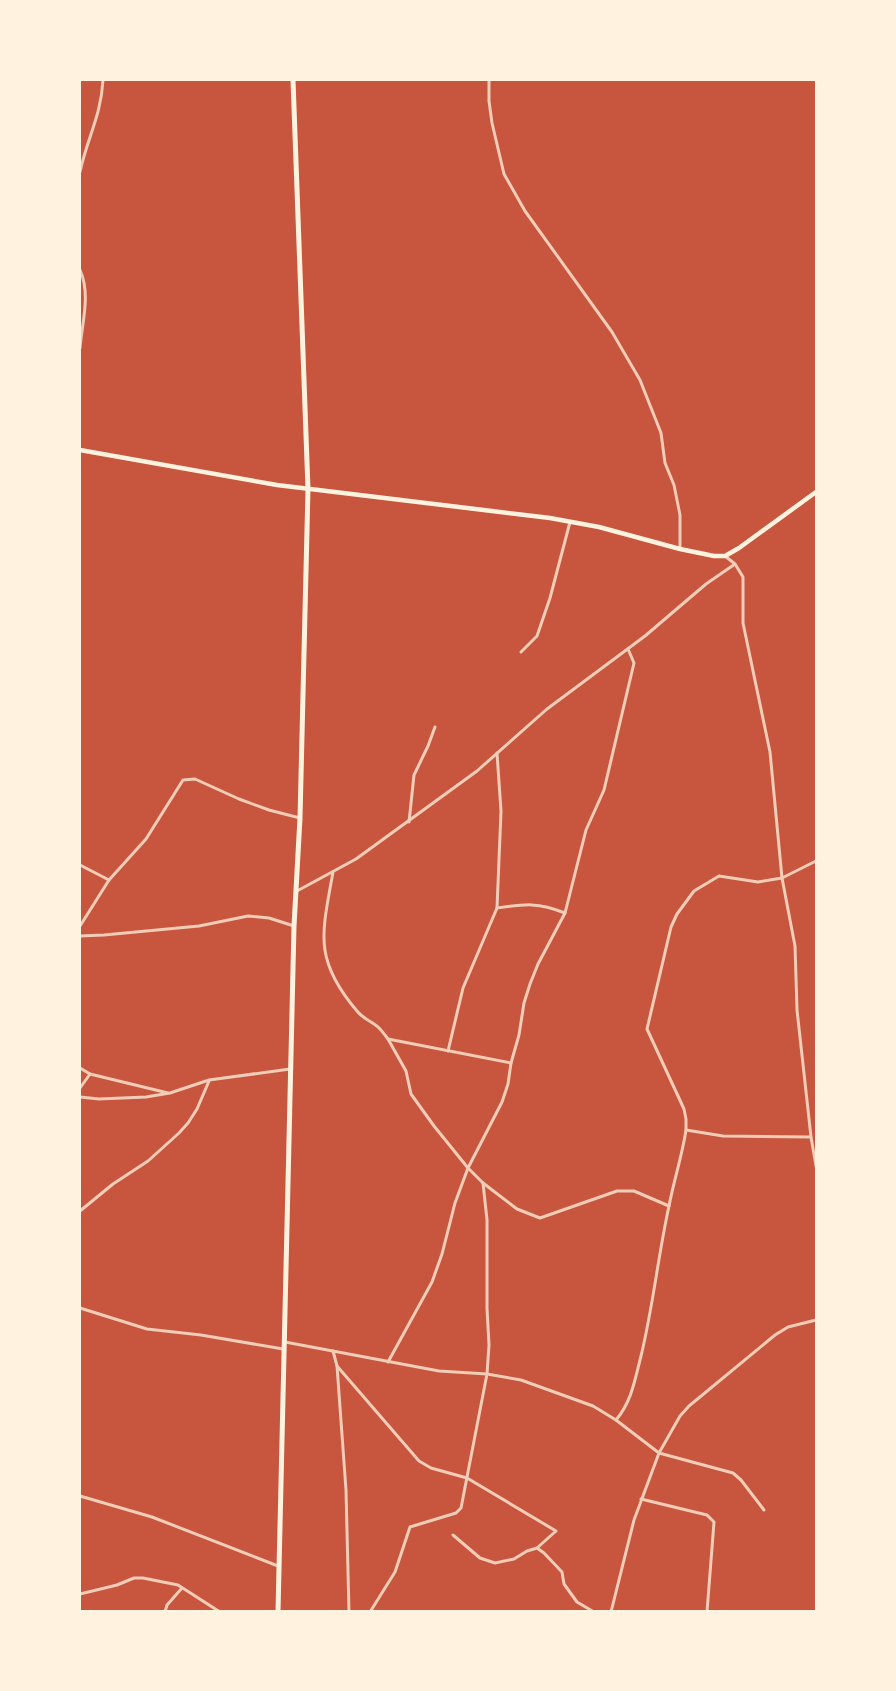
<svg xmlns="http://www.w3.org/2000/svg" width="896" height="1691" font-family="'Roboto Condensed',sans-serif">
<style>
.lines{fill:none;stroke-linecap:round;stroke-linejoin:round}
.minor{stroke:#f1ccb7;stroke-width:3}
.secondary{stroke:#fff3e0;stroke-width:4.5}
.primary{stroke:#fff3e0;stroke-width:5}
</style>
<rect width="100%" height="100%" fill="#c8553d"/>
<g class="lines">
<!-- minor -->
<g class="minor">
<path d="M489 80V101L492 123 504 174 525 211 612 332 640 380 661 433 665 463 674 485 680 515V549"/>
<path d="M80 172C87 138 101 117 103 80"/>
<path d="M80 270C91 294 82 323 80 348"/>
<path d="M725 556 735 564 743 577V623L770 752 782 878 795 946 797 1010 811 1137 816 1166"/>
<path d="M521 652 537 636 550 598 570 522"/>
<path d="M409 822 414 775 428 746 435 727"/>
<path d="M80 865 109 880"/>
<path d="M333 872C322 934 313 959 357 1011 363 1019 372 1021 379 1028 382 1031 385 1035 388 1039L511 1063"/>
<path d="M297 891 356 859 477 771 547 709 645 636 706 584 735 564"/>
<path d="M497 908C525 904 538 902 565 913"/>
<path d="M80 926 109 880 146 839 183 780 195 779 239 799 269 810 300 818"/>
<path d="M80 936 104 935 199 926 248 916 269 918 294 926"/>
<path d="M388 1039 406 1071 411 1094 434 1126 468 1168 483 1183 517 1209 540 1218 617 1191H634L669 1206"/>
<path d="M448 1051 463 988 497 908 501 811 497 753"/>
<path d="M80 1068 90 1074 168 1093"/>
<path d="M80 1088 90 1074"/>
<path d="M80 1097 99 1099 146 1097 170 1093 209 1080 290 1069"/>
<path d="M811 1137 723 1136 686 1130V1119L684 1109 647 1029 671 927 677 914 694 891 719 876 758 882 782 878 816 861"/>
<path d="M80 1211 113 1184 148 1161 179 1133 188 1123 197 1109 209 1081"/>
<path d="M80 1308 147 1329 201 1335 283 1349"/>
<path d="M285 1342 439 1371 487 1374 521 1380 593 1406 616 1420"/>
<path d="M333 1351 337 1366 346 1490 349 1612"/>
<path d="M388 1362 432 1282 442 1254 455 1203 468 1168 502 1102 508 1084 511 1063 519 1035 524 1003 530 984 538 964 565 913 586 830 604 790 634 663 628 649"/>
<path d="M337 1366 419 1461 431 1468 467 1478 556 1531 537 1548 527 1551 514 1559 495 1563 480 1558 453 1535"/>
<path d="M80 1496 152 1517 278 1566"/>
<path d="M641 1499 707 1515 714 1522 707 1612"/>
<path d="M764 1510 741 1480 733 1473 659 1453 680 1416 689 1406 775 1335 788 1327 816 1320"/>
<path d="M537 1548 544 1553 562 1572 564 1584 577 1602 594 1612"/>
<path d="M80 1594 117 1585 134 1578H143L178 1585 220 1612"/>
<path d="M165 1612 167 1605 182 1588"/>
<path d="M370 1612 395 1572 410 1527 456 1513 461 1508 487 1374 489 1345 487 1308V1220L483 1183"/>
<path d="M611 1612 634 1520 659 1453 616 1420C632 1401 635 1379 641 1356 653 1307 658 1256 669 1206 674 1180 682 1156 686 1130"/>
</g>
<!-- secondary -->
<path class="secondary" d="M80 450 277 485 550 518 599 527 680 549 714 556H725L739 548 816 492"/>
<!-- primary -->
<path class="primary" d="M278 1612 294 926 300 818 308 489 293 80"/>
</g>
<!-- border -->
<rect width="896" height="1691" fill="none" stroke="#fff3e0" stroke-width="162"/>
</svg>
